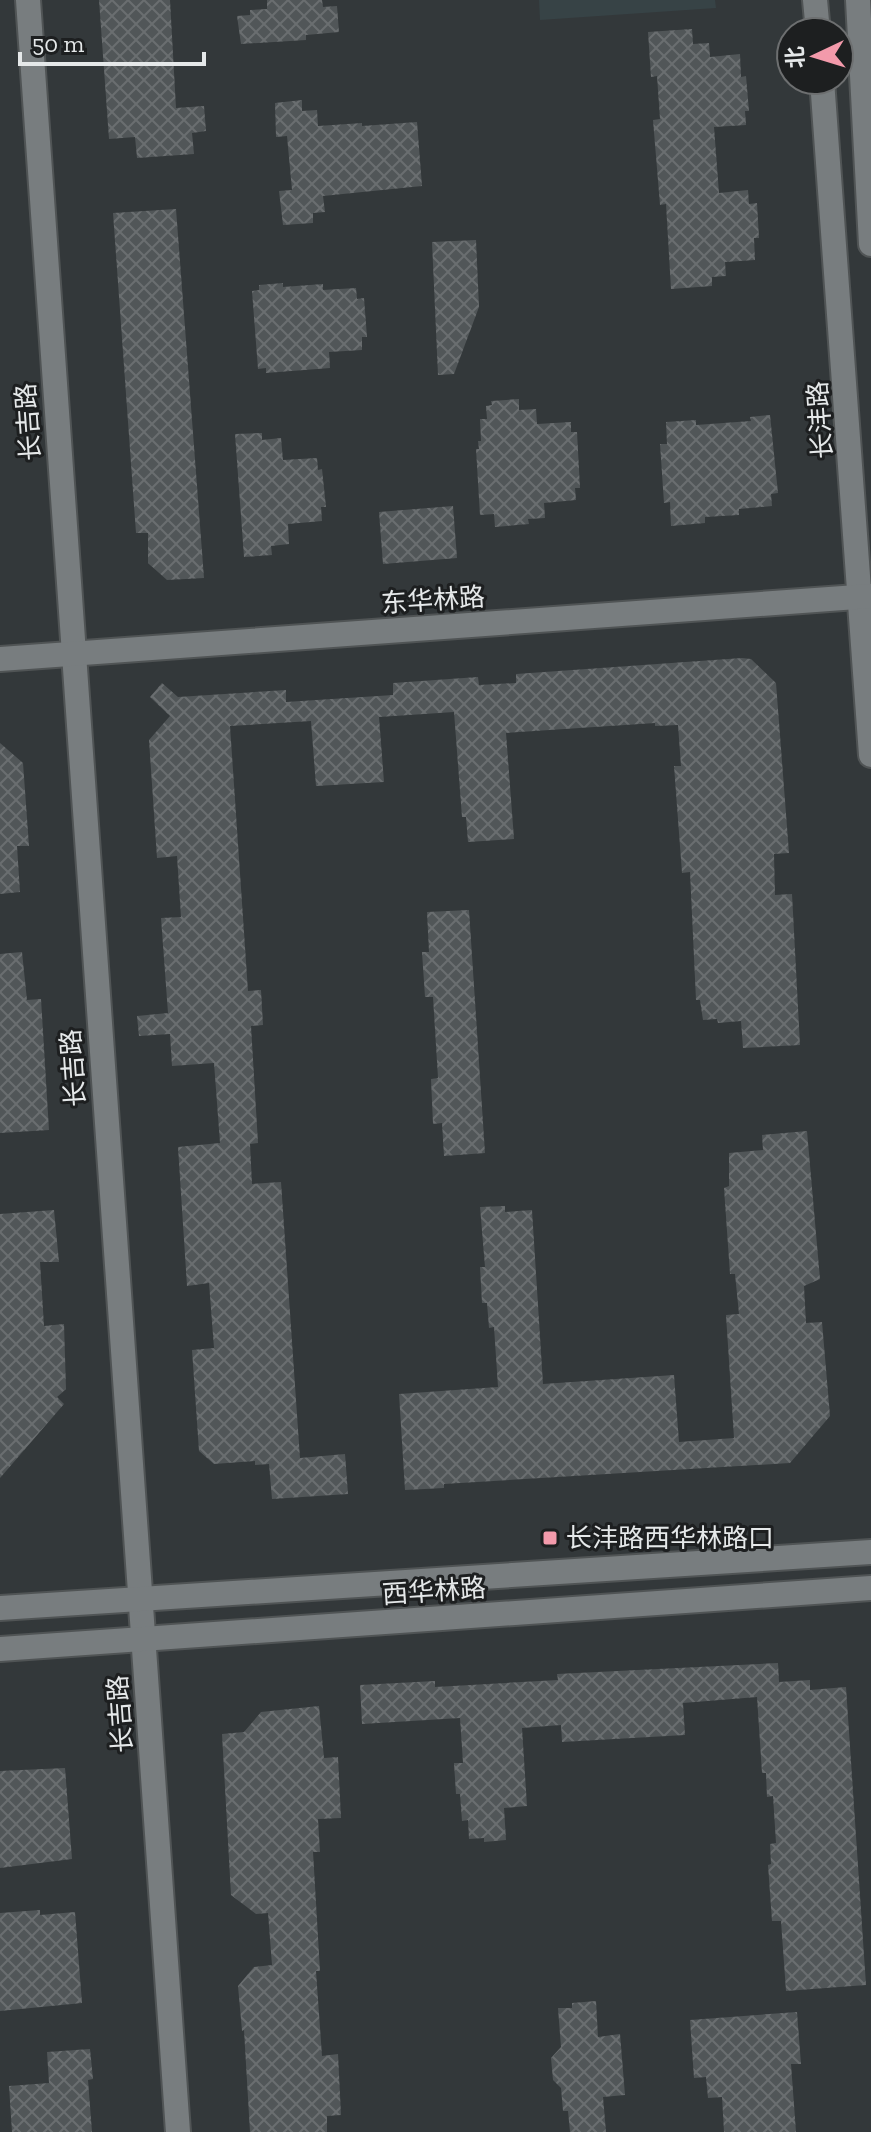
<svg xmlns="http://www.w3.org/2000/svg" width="871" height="2132" font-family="'Zilla Slab','Noto Sans SC',serif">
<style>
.built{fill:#374346}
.building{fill:url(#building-cross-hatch)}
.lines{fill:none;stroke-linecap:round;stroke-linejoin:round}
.tertiary-casing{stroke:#505455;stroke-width:28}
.tertiary{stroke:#787d7f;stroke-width:24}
.poi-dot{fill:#f39aab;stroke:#1d1f20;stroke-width:3}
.labels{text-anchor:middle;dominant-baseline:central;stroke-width:6;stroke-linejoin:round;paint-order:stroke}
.street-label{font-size:26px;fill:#e5e8e9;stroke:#1d1f20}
.poi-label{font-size:26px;fill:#e5e8e9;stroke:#1d1f20;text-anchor:start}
</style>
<defs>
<pattern id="building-cross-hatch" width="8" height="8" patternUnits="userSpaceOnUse" patternTransform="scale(2)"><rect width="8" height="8" fill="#515658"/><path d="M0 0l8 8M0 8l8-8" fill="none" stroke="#6a6e70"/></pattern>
</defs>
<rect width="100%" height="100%" fill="#33383a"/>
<!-- built -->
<path class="built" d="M539 0H715L716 8 540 20Z"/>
<!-- building -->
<g class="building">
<path d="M99 0H170L176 108 204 106 206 131 192 133 194 154 137 158 135 137 109 139Z"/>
<path d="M267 0H322L323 7 337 6 339 32 306 35V40L241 44 237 16 250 15V10L267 9Z"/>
<path d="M692 29 693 44 709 43 710 57 740 54 741 77 746 76 749 111H745L746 125 714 127 719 193 748 190 749 204 757 203 759 238H754L755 260 725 262 726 276 712 277V286L671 289 666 204 660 205 653 120 660 119 657 76 651 77 648 32Z"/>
<path d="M302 100V111L317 110 318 126 362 123V126L417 122 422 186 323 196 325 212 313 213V223L283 225 279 191 292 190 287 136 276 137 275 103Z"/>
<path d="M176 209 204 578 167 580 148 563V533H136L113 213Z"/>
<path d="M476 240 479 307 454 374 438 375 432 242Z"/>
<path d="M283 283V287L323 284V290L356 288 357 299 364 298 367 337H362V350L329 352 330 368 266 373V368L258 369 252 291 259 290V285Z"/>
<path d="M519 399V410L536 409 537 424 571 422V432H577L580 488H575L576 500 544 503 545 518 528 519 529 524 495 527 494 514 480 515 476 449H479L478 441H481L480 419H487L486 406 492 405 491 401Z"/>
<path d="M770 415 778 493 771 494 772 506 739 509V515L705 517V523L671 526 670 502 664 503 660 444H667L666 422 696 420V425L751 421 750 417Z"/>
<path d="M262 433V440L281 438 283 460 317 458 318 470 322 469 326 507H321L322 521 288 524 289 544 271 546 272 555 244 557 235 434Z"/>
<path d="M453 506 457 558 383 564 379 512Z"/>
<path d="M742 658 751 659 776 683 789 853 774 854 775 895 792 894 800 1045 743 1048 741 1021 718 1023 717 1019 703 1020 700 1000H696L690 872 682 873 674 766H681L678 725 655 726V723L506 733 514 839 468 842 466 817H462L454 712 379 717 384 782 316 786 311 721 230 726 248 991 261 990 263 1025 251 1026 258 1143 250 1144 252 1184 281 1182 300 1458 345 1454 348 1494 272 1499 269 1464 255 1465V1461L214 1464 199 1451 192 1350 214 1348 209 1283 187 1286 178 1147 220 1143 214 1063 172 1066 170 1034 139 1036 137 1016 168 1013 161 918 181 917 177 856 157 858 149 740 170 716 150 697 162 683 178 697 286 690V702L393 695V683L478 677 479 685 516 683V674Z"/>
<path d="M0 743 23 763 29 846H17L20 892 0 894Z"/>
<path d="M469 910 485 1153 444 1156 442 1123 433 1124 431 1079 438 1078 433 997H425L422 952H429L427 912Z"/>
<path d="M22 952 27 1000 41 999 49 1130 0 1133V954Z"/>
<path d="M807 1131 820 1279 804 1286 806 1323 822 1322 830 1416 790 1463 444 1484V1488L405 1490 399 1394 498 1387 494 1327 489 1328 487 1303H482L480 1267H485L480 1207 505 1206V1212L532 1210 543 1384 674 1375 679 1442 734 1438 726 1315 739 1314 735 1274H730L724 1188 729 1186V1153L763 1150 762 1135Z"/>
<path d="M54 1210 59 1262H40L44 1326 64 1324 66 1389 57 1397 64 1404 0 1478V1214Z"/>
<path d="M778 1663 779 1682 810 1680V1690L846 1687 866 1985 786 1991 781 1921H772L768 1865 771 1864 770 1844 776 1843 773 1796 767 1797 766 1773H762L757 1697 683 1703 685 1735 562 1742 561 1725 522 1728 527 1806 504 1808 506 1840 484 1842V1838L469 1839 468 1820 462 1821 460 1794H456L454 1763H463L460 1718 362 1724 360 1685 435 1681V1687L558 1680 557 1674Z"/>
<path d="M319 1706 324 1758 338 1757 341 1818 318 1819 320 1852H313L320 1971H316L322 2056 338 2054 341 2115 327 2116V2132H250L244 2030 242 2031 238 1986 254 1967 272 1965 268 1913 256 1914 231 1895 222 1734 244 1732 261 1712Z"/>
<path d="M65 1768 72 1859 0 1868V1771Z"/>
<path d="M40 1910V1915L75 1912 82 2003 0 2011V1913Z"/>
<path d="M596 2001 598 2037 620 2034 625 2095 603 2097 606 2132H570L568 2111H563L561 2088 553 2080 551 2058 561 2047 558 2008H572V2003Z"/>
<path d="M797 2012 801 2064H791L796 2132H724L722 2097 708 2098 706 2077 694 2078 690 2020Z"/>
<path d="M90 2049 93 2079 88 2080 92 2132H12L9 2086 49 2083 47 2052Z"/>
</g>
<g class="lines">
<!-- tertiary casing -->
<g class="tertiary-casing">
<g id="tertiary">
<path d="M28 0 178 2132"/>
<path d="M815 0 818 32"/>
<path d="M858 0 871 244"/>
<path d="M822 80 871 755"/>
<path d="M0 659 871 596"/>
<path d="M0 1608 871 1552"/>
<path d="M0 1649 871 1588"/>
</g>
</g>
<!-- tertiary -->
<use href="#tertiary" class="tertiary"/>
</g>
<!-- markers -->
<rect class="poi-dot" x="542" y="1530" width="16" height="16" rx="4"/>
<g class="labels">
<!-- street labels -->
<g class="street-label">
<text transform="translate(820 420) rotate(-94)">长沣路</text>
<text transform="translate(28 422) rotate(-94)">长吉路</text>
<text transform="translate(433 600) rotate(-4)">东华林路</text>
<text transform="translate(73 1068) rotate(-94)">长吉路</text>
<text transform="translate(434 1591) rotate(-4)">西华林路</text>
<text transform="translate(120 1714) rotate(-94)">长吉路</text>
</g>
<!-- poi labels -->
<g class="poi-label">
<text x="566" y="1538">长沣路西华林路口</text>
</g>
</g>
<!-- north arrow -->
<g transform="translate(815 56) rotate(266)"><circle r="38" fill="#1d1f20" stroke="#6d6f70" stroke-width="2"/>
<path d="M0-6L14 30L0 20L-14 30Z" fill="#f39aab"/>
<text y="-12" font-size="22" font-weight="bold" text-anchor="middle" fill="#e5e8e9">北</text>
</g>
<!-- scale -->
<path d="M20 52v12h184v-12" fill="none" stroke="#e5e8e9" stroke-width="4"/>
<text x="32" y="52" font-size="24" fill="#e5e8e9" stroke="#1d1f20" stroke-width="6" paint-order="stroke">50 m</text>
</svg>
